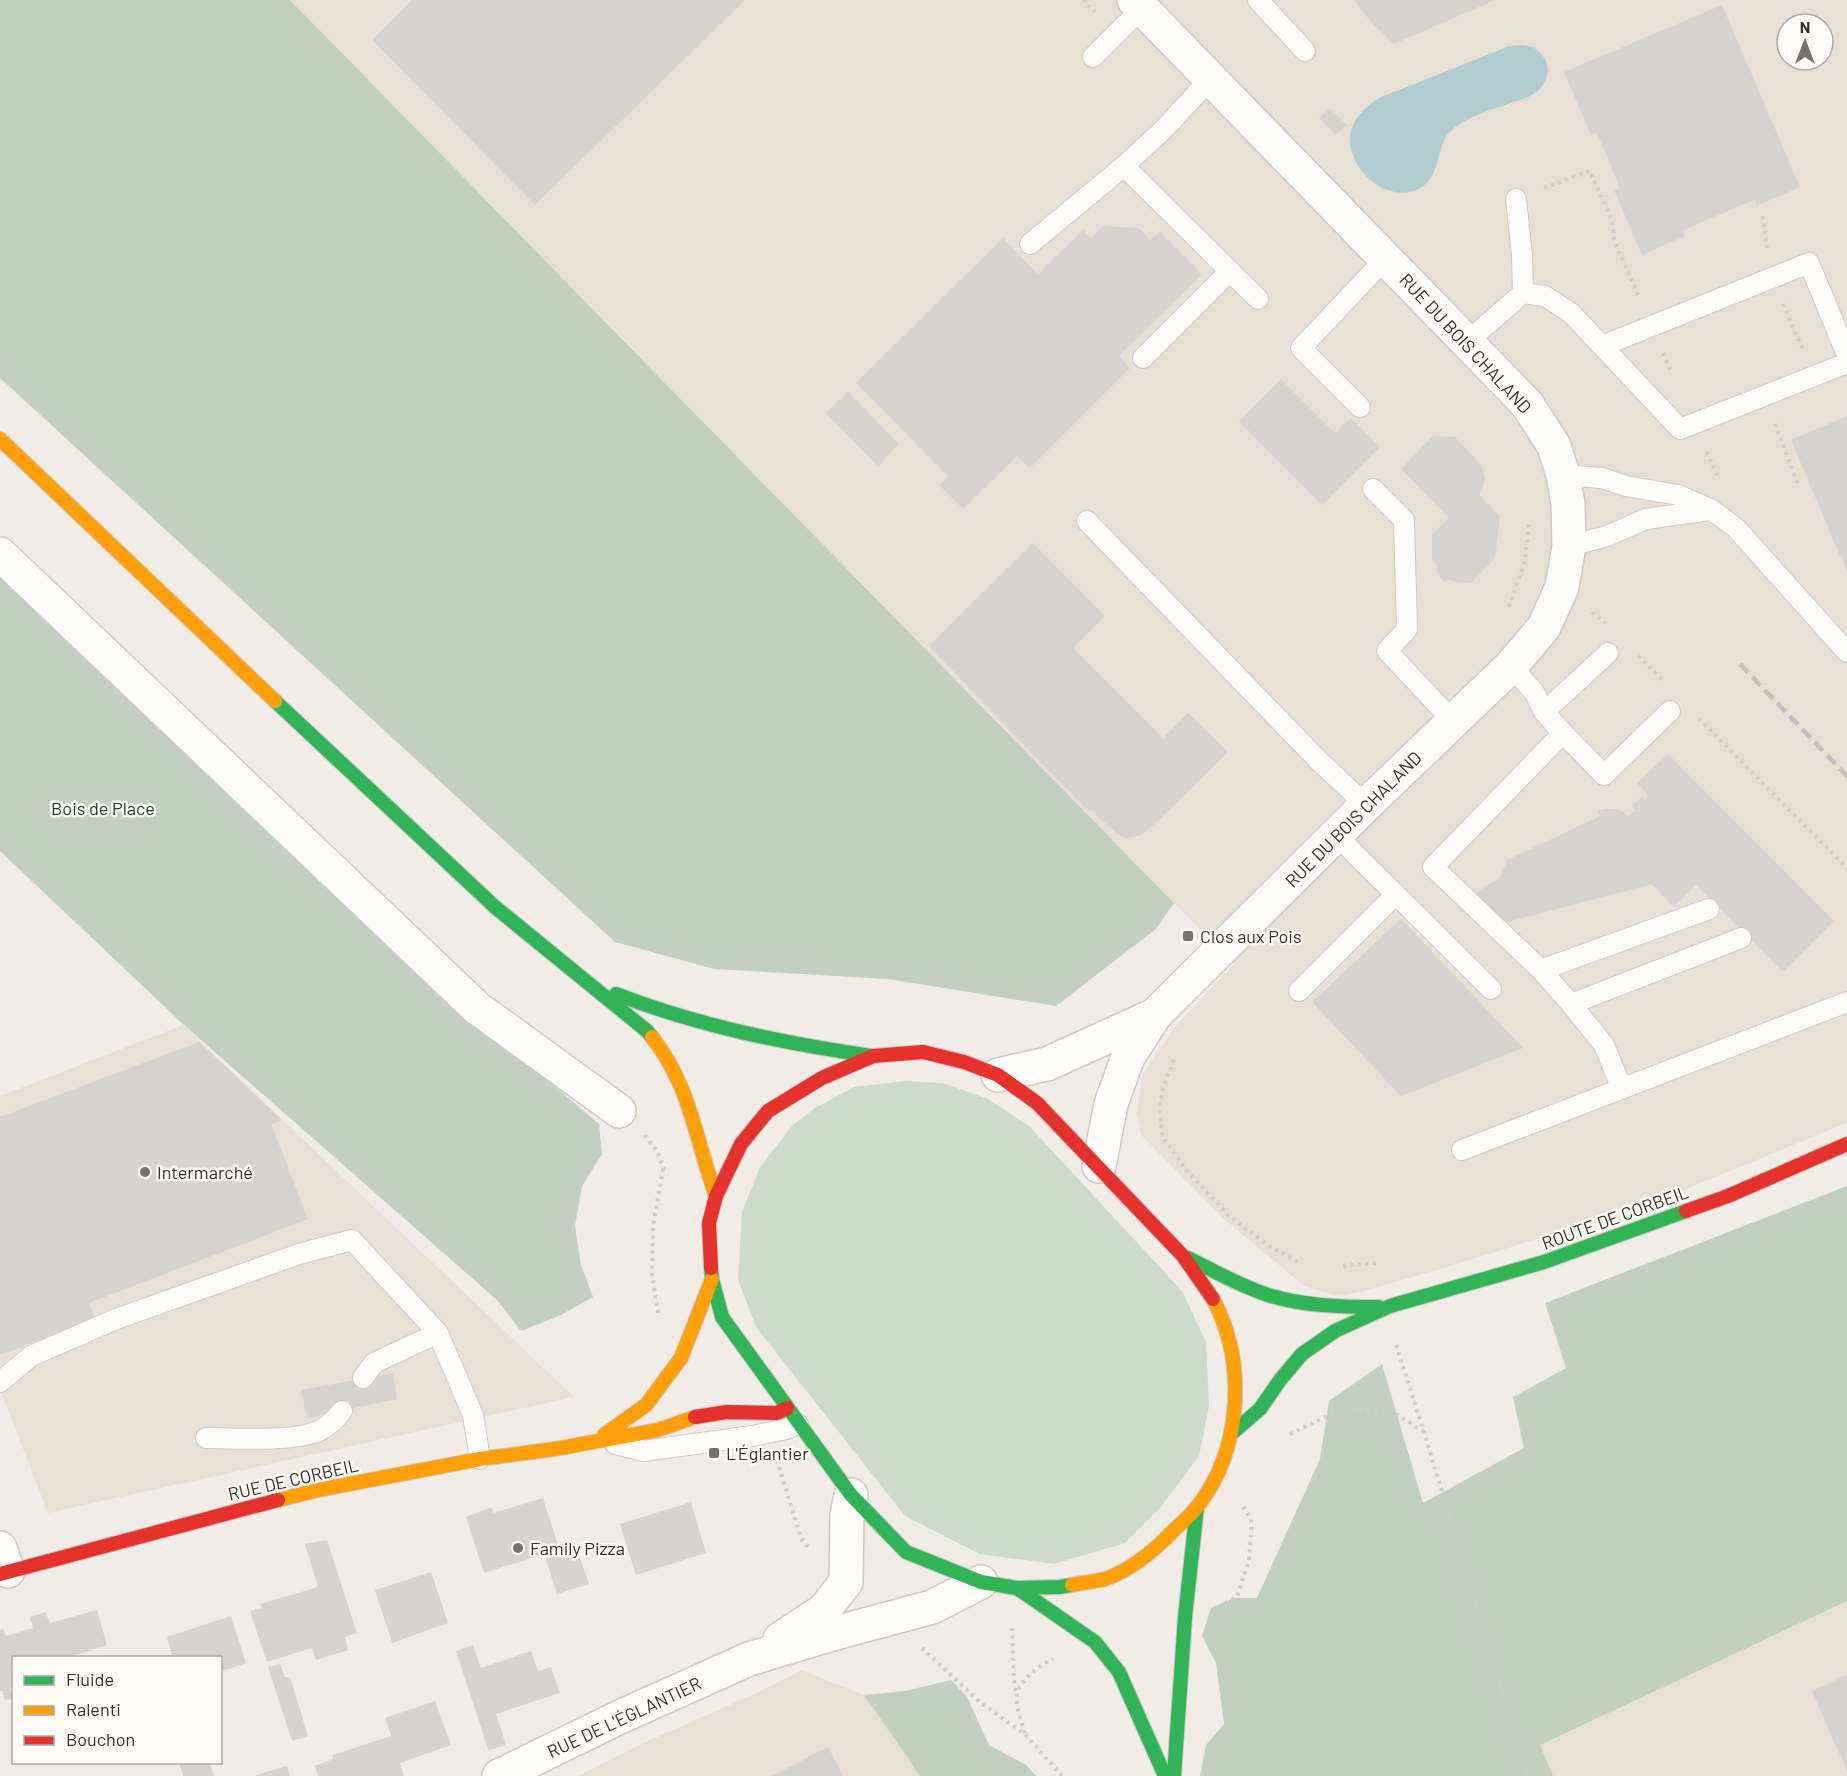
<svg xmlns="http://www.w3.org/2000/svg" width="1847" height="1776" font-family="Barlow,sans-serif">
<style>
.built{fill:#e8e0d3;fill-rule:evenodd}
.green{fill:#cddbca}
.forest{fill:#c2d0c0}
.water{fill:#b1ccd3}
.building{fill:#d7d3ce}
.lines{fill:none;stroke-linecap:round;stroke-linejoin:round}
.lane-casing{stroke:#cdc9c4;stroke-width:22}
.street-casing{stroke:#cdc9c4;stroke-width:36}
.fast-casing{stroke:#cdc9c4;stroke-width:16}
.slow-casing{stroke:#cdc9c4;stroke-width:16}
.jam-casing{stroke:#cdc9c4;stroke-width:16}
.path{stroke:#cecdcb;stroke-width:4;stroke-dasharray:3 4.5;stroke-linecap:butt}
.lane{stroke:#fdfcfb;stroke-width:20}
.street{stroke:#fdfcfb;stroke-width:33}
.fast{stroke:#30b455;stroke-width:14}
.slow{stroke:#ff9f0a;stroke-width:14}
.jam{stroke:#e5322d;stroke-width:14}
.rail{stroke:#c4c2c1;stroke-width:4.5;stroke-dasharray:12 6;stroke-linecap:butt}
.poi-dot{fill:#76726c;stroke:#fefbf6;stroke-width:2}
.labels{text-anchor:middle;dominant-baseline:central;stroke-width:5;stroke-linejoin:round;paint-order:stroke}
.street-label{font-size:18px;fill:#33302b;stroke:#fefbf6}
.park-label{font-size:18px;fill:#144423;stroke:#fefbf6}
.poi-label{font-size:18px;fill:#33302b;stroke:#fefbf6;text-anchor:start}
</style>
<rect width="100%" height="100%" fill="#f1ece6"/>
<!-- built -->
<g class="built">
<path d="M290 0H1847V1123L1652 1203 1460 1263 1361 1292 1338 1296 1304 1286 1224 1219 1141 1135 1137 1113 1143 1074 1175 1027 1234 964ZM1787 24H1823V60H1787Z"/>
<path d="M183 1025 574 1397 48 1513 0 1389V1096Z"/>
<path d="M1847 1601V1776H1553L1539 1745Z"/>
<path d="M802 1670 864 1695 920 1776H579L639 1745 759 1692Z"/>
</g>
<!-- green -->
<path class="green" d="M905 1081 943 1083 988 1099 1030 1127 1182 1291 1206 1342 1209 1406 1199 1456 1160 1508 1125 1543 1054 1564 980 1554 905 1516 756 1327 738 1280 742 1212 760 1167 792 1126 815 1108 854 1087Z"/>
<!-- forest -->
<g class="forest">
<path d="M0 0H290L1174 903 1156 929 1056 1006 888 979 714 969 615 942 0 378Z"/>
<path d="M0 568 441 990 599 1124 602 1154 582 1186 575 1226 581 1265 593 1297 559 1316 521 1331 497 1300 184 1025 0 851Z"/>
<path d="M1847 1186V1601L1540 1745 1553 1776H1200L1206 1745 1224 1724 1216 1663 1202 1636 1211 1608 1234 1598H1257L1320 1459 1329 1401 1382 1364 1423 1503 1524 1448 1513 1397 1566 1368 1545 1303Z"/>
<path d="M951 1680 967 1697 989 1745 1026 1765 1036 1776H920L864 1695 905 1691Z"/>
</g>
<!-- water -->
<path class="water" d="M1523 45C1532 46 1536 48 1542 55 1553 67 1547 85 1534 94 1529 97 1523 99 1517 101 1497 108 1462 117 1448 134 1435 149 1442 185 1410 192 1377 199 1339 158 1353 125 1356 118 1362 112 1367 107 1378 96 1397 91 1412 85 1444 72 1477 59 1509 46Z"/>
<!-- building -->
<g class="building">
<path d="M412 0H745L535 205 372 40Z"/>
<path d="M1354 0H1495L1394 44 1371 22Z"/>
<path d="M1722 5 1800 187 1757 206 1754 200 1683 230 1685 236 1642 255 1614 190 1620 188 1597 133 1591 135 1564 72Z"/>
<path d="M1330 108 1347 125 1336 135 1319 118Z"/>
<path d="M1104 226 1139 228 1150 240 1160 232 1202 274 1119 356 1130 368 1030 468 1017 456 963 509 939 485 948 476 856 383 1003 238 1038 274 1083 230 1091 238Z"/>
<path d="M1281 379 1335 433 1351 418 1380 447 1322 505 1239 421Z"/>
<path d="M848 392 899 444 878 466 826 413Z"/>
<path d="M1847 416V572L1791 440Z"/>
<path d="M1433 436 1455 437 1481 465 1485 477 1483 488 1479 495 1500 516 1495 558 1471 583 1455 582 1451 580 1444 581 1440 577 1437 572 1438 566 1432 560V534L1449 518 1401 469Z"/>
<path d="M1033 543 1105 616 1073 648 1163 738 1188 713 1228 752 1159 820 1140 836 1126 838 1117 834 1091 810H1087L929 646Z"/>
<path d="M1668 754 1834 921 1783 972 1696 885 1674 907 1652 884 1496 925 1476 892 1500 878 1507 860 1600 816 1597 811 1604 809H1614L1623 811 1628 816 1635 811 1632 806 1642 797 1645 801 1649 797 1637 783Z"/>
<path d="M1401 919 1523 1048 1401 1096 1312 1002Z"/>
<path d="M199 1042 282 1120 271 1124 308 1219 89 1303 95 1319 0 1355V1117Z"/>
<path d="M393 1373 397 1399 307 1418 301 1390Z"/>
<path d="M543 1498 560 1551 576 1546 589 1584 557 1594 544 1554 484 1573 466 1517 492 1507 493 1513Z"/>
<path d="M691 1502 706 1553 636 1575 620 1524Z"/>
<path d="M327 1540 357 1633 345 1637 348 1650 316 1660 312 1648 267 1662 250 1611 262 1608 260 1604 318 1587 305 1544Z"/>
<path d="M431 1572 448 1623 392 1643 375 1590Z"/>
<path d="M97 1610 107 1645 67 1658H14V1687L10 1688 13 1699 5 1700 2 1691H0V1630L3 1629 6 1636 33 1628 30 1617 45 1612 50 1623Z"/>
<path d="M231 1616 246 1663 220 1672V1658H173L167 1637Z"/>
<path d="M473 1645 481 1668 531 1651 538 1671 551 1667 560 1693 496 1714 506 1745 487 1751 488 1749 456 1651Z"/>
<path d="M280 1664 285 1677H290L308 1736 292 1741 268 1667Z"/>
<path d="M1847 1675V1771L1812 1691Z"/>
<path d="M435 1701 451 1745 400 1763 404 1776H318L315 1766 333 1759V1755L391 1736 385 1718Z"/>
<path d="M828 1747 843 1776H772Z"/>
<path d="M179 1762H209L214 1776H183Z"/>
<path d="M287 1766 290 1776H256V1775Z"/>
</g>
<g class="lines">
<!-- lane casing -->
<g class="lane-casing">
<g id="lane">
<path d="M1258 0 1305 51"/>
<path d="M1093 57 1142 8"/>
<path d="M1124 166 1258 299"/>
<path d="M1030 244 1124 166 1164 129 1211 78"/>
<path d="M1523 293 1545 296 1571 313 1680 429 1847 363"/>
<path d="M1467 342 1523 293 1522 255 1516 199"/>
<path d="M1602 346 1809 263 1847 355"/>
<path d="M1143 358 1230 271"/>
<path d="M1360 407 1301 348 1386 258"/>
<path d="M1563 475 1602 478 1626 486 1678 495 1712 510 1736 528 1847 652"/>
<path d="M1373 489 1404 520 1407 629 1387 651 1453 721"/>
<path d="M1087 521 1319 761 1366 805"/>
<path d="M1569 546 1607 536 1646 519 1710 510"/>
<path d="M1511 666 1534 692 1544 712 1563 733 1433 867 1541 970 1571 1004 1604 1045 1622 1089"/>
<path d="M1544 712 1608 653"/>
<path d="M1563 733 1604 775 1670 711"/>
<path d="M1336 835 1491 989"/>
<path d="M1541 970 1709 909"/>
<path d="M1299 991 1395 895"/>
<path d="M1571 1004 1741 938"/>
<path d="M1462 1150 1847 1002"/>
<path d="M363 1378 374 1363 438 1333"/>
<path d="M0 1382 31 1356 116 1319 299 1254 352 1240 438 1333 473 1415 480 1459"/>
<path d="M206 1438C237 1438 283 1442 313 1433 324 1430 335 1420 342 1411"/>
<path d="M615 1444 644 1451 752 1436 787 1429 798 1424"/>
</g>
</g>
<!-- street casing -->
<g class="street-casing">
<g id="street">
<path d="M0 554 477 1008 619 1111"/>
<path d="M998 1075 1047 1064 1155 1015"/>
<path d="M1099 1166 1111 1104 1128 1057 1155 1015 1366 805 1511 666 1544 627 1562 587 1569 546 1568 504 1563 475 1554 446 1527 404 1134 0"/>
<path d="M0 1548 8 1571"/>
<path d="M780 1639 824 1610 846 1582 847 1515 851 1495"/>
<path d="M499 1776 622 1716 749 1659 839 1632 932 1607 981 1582"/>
</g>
</g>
<!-- fast casing -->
<g class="fast-casing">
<g id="fast">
<path d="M275 701 495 907 647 1031 652 1037"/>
<path d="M616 994C699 1026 783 1043 871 1056"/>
<path d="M1188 1258C1214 1271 1240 1286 1268 1295 1304 1306 1342 1307 1379 1307"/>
<path d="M711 1268 712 1279 722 1317 851 1495 906 1552 981 1582 1017 1588 1059 1587 1072 1585"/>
<path d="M1231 1434 1260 1409 1280 1380 1302 1354 1335 1331 1390 1306 1544 1262 1686 1211"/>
<path d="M1017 1588 1095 1642 1119 1672 1165 1776"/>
<path d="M1174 1776 1185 1617 1197 1507"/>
</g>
</g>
<!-- slow casing -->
<g class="slow-casing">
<g id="slow">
<path d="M0 439 275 701"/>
<path d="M652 1037C691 1087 695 1138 716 1196"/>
<path d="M604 1435 646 1405 681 1358 712 1279"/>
<path d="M278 1500 318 1490 480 1459 555 1449 658 1430 695 1417"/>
<path d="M1072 1585C1083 1582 1097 1582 1108 1578 1134 1568 1155 1550 1174 1530 1182 1523 1190 1516 1197 1507 1242 1450 1247 1363 1213 1299"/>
</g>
</g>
<!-- jam casing -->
<g class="jam-casing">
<g id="jam">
<path d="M923 1052 964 1062 998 1075 1037 1103 1183 1256 1213 1299"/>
<path d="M1686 1211 1728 1196 1847 1144"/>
<path d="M711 1268 709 1223 716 1196 741 1144 768 1111 822 1078 873 1056 923 1052"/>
<path d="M695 1417 727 1412 777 1413 787 1408"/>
<path d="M0 1574 278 1500"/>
</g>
</g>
<!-- path -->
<g class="path">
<path d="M1083 0 1095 12"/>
<path d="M1544 188 1590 171 1612 220 1614 240 1640 299"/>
<path d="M1763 216 1767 248"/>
<path d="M1783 304 1803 350"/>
<path d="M1663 353 1671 371"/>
<path d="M1775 424 1798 485"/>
<path d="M1707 452 1718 478"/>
<path d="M1509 607 1525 561 1529 524"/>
<path d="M1592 612 1605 623"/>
<path d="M1638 656 1664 682"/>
<path d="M1699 718 1847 868"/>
<path d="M1174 1060 1163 1086 1160 1108 1162 1136 1187 1171 1228 1215 1269 1246 1300 1263"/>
<path d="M645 1135 657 1151 664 1170"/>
<path d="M1343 1266 1377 1263"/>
<path d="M658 1313 652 1275 653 1226 663 1169"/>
<path d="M1396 1345 1424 1432 1528 1776"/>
<path d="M1290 1434 1342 1409 1391 1411 1424 1432"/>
<path d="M777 1460 801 1538 809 1548"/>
<path d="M1225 1603 1237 1597 1249 1560 1251 1535V1519L1241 1503"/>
<path d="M1012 1628 1014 1680 1017 1696"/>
<path d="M922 1648 981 1703 1025 1734 1062 1776"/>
<path d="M1025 1733C1022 1722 1015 1707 1017 1695 1020 1679 1039 1666 1053 1659"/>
</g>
<!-- lane -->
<use href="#lane" class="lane"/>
<!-- street -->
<use href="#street" class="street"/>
<!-- fast -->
<use href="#fast" class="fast"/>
<!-- slow -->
<use href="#slow" class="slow"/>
<!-- jam -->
<use href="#jam" class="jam"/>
<!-- rail -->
<path class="rail" d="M1740 664 1847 776"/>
</g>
<!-- markers -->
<g class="poi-dot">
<rect x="1182" y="930" width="12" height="12" rx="3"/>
<circle cx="145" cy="1172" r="6"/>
<rect x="708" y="1447" width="12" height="12" rx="3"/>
<circle cx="518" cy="1548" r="6"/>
</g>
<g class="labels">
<!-- street labels -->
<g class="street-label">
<text transform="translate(1466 343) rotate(47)">RUE DU BOIS CHALAND</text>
<text transform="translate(1353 819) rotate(-45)">RUE DU BOIS CHALAND</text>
<text transform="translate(1615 1217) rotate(-20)">ROUTE DE CORBEIL</text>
<text transform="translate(293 1479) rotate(-13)">RUE DE CORBEIL</text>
<text transform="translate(624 1717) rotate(-25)">RUE DE L'ÉGLANTIER</text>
</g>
<!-- park labels -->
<g class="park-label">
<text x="103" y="808">Bois de Place</text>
</g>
<!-- poi labels -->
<g class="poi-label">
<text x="1200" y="936">Clos aux Pois</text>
<text x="157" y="1172">Intermarché</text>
<text x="726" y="1453">L'Églantier</text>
<text x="530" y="1548">Family Pizza</text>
</g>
</g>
<!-- legend -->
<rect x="12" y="1656" width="210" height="108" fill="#fefbf6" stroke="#adaaa5" stroke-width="1.5"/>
<rect x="24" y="1676" width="30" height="9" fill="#30b455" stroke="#adaaa5" stroke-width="1.5"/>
<text x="66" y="1686" font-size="18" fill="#33302b">Fluide</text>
<rect x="24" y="1706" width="30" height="9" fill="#ff9f0a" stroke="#adaaa5" stroke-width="1.5"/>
<text x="66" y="1716" font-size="18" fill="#33302b">Ralenti</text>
<rect x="24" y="1736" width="30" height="9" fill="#e5322d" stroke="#adaaa5" stroke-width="1.5"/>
<text x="66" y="1746" font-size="18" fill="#33302b">Bouchon</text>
<!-- north arrow -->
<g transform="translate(1805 42)"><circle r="28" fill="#fefbf6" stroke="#adaaa5" stroke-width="1.5"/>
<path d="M0-4.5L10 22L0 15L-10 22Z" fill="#76726c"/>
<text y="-9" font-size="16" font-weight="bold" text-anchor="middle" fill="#33302b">N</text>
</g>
</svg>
